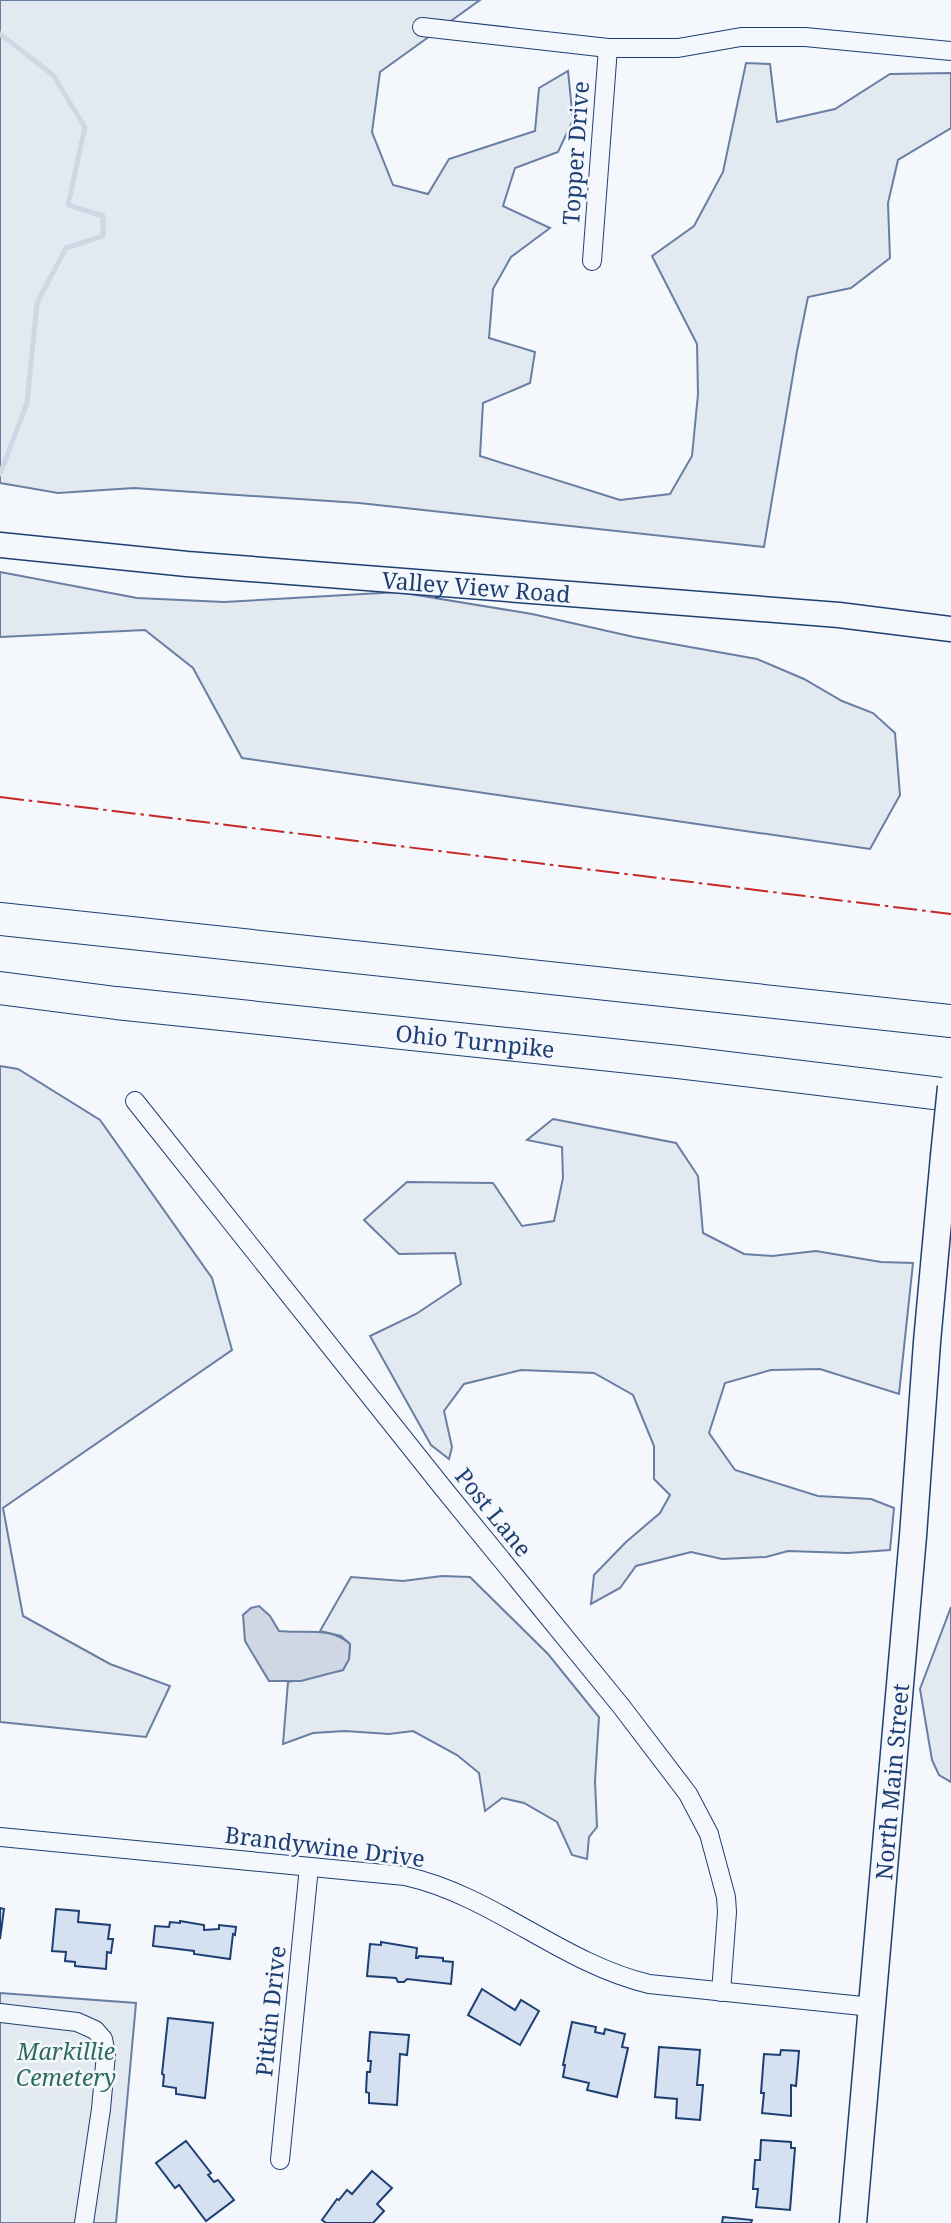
<svg xmlns="http://www.w3.org/2000/svg" width="951" height="2223" font-family="'Noto Serif',serif">
<style>
.green{fill:#e3e9f0;stroke:#687fa3;stroke-width:2}
.water{fill:#cfd7e4;stroke:#687fa3;stroke-width:2}
.lines{fill:none;stroke-linecap:round;stroke-linejoin:round}
.stream{stroke:#cfd7e4;stroke-width:5}
.building{fill:#d5e0f0;stroke:#1d3f73;stroke-width:2}
.minor-casing{stroke:#1d3f73;stroke-width:20}
.secondary-casing{stroke:#1d3f73;stroke-width:27}
.primary-casing{stroke:#1d3f73;stroke-width:29}
.motorway-casing{stroke:#1d3f73;stroke-width:34}
.minor{stroke:#f4f7fb;stroke-width:18}
.secondary{stroke:#f4f7fb;stroke-width:24}
.primary{stroke:#f4f7fb;stroke-width:26}
.motorway{stroke:#f4f7fb;stroke-width:32}
.primary-bridge-casing{stroke:#1d3f73;stroke-width:29;stroke-linecap:butt}
.primary-bridge{stroke:#f4f7fb;stroke-width:26}
.power{stroke:#c62828;stroke-width:2;stroke-dasharray:24 5 3.5 5;stroke-linecap:butt}
.labels{text-anchor:middle;dominant-baseline:central;stroke-width:5;stroke-linejoin:round;paint-order:stroke}
.street-label{font-size:23px;fill:#1d3f73;stroke:#f4f7fb}
.park-label{font-size:23px;font-style:italic;fill:#2c6c60;stroke:#f4f7fb}
</style>
<rect width="100%" height="100%" fill="#f4f7fb"/>
<!-- green -->
<g class="green">
<path d="M0 0H480L380 72 372 132 393 185 428 194 449 159 535 131 539 88 568 71 573 120 558 152 515 168 503 206 550 228 511 257 493 289 489 338 535 352 530 383 483 403 480 456 620 500 670 494 692 456 698 394 697 344 652 256 694 226 723 172 746 63 770 64 777 122 835 109 890 74 951 73V128L898 160 888 203 890 258 851 288 808 297 797 351 764 547 359 503 134 488 58 493 0 483Z"/>
<path d="M0 572 137 598 224 602 398 592 532 614 634 637 757 659 804 679 842 701 873 713 895 733 900 795 870 849 242 758 193 668 145 630 0 637Z"/>
<path d="M0 1066 18 1069 100 1120 212 1278 232 1350 3 1508 23 1616 110 1664 170 1686 146 1737 0 1722Z"/>
<path d="M553 1119 676 1143 698 1176 703 1233 744 1254 772 1256 816 1251 881 1262 913 1263 899 1394 820 1369 771 1370 725 1383 709 1433 735 1470 818 1496 871 1499 894 1508 890 1550 848 1553 788 1551 766 1557 722 1559 691 1552 636 1566 620 1588 591 1604 594 1575 626 1542 660 1513 670 1495 654 1479V1446L633 1395 594 1373 521 1370 464 1384 444 1411 452 1447 449 1459 431 1445 370 1336 416 1314 461 1284 455 1253 399 1254 364 1220 407 1182 493 1183 522 1226 554 1221 563 1178 562 1147 527 1140Z"/>
<path d="M442 1576 470 1577 548 1654 599 1717 595 1781 597 1827 589 1837 587 1859 572 1855 557 1822 524 1803 502 1798 485 1811 479 1773 457 1755 413 1731 389 1734 345 1731 313 1733 283 1744 288 1682 343 1670 349 1659 350 1644 341 1636 320 1631 351 1577 403 1581Z"/>
<path d="M951 1607V1782L939 1775 932 1760 920 1689Z"/>
<path d="M0 1993 136 2003 116 2223H0Z"/>
</g>
<!-- water -->
<path class="water" d="M259 1606 270 1616 279 1631C304 1634 330 1626 350 1644L349 1659 343 1670 301 1681H269L245 1641 243 1615 251 1608Z"/>
<g class="lines">
<!-- stream -->
<path class="stream" d="M0 34 53 75 85 127 68 205 103 216V236L66 248 37 303 27 403 0 474"/>
</g>
<!-- building -->
<g class="building">
<path d="M0 1908 4 1909 0 1939Z"/>
<path d="M56 1909 79 1911 78 1922 110 1925 108 1939H113L111 1953 107 1952 106 1969 75 1966V1962L65 1961 66 1952 52 1951Z"/>
<path d="M180 1921 204 1925V1930L219 1929V1925L236 1927 235 1935 233 1934 230 1959 194 1954V1951L153 1946 155 1926 169 1927 170 1922 180 1923Z"/>
<path d="M381 1942 417 1948 416 1958H418L419 1956 443 1958V1961L453 1962 451 1984 407 1979 404 1982H398L396 1978 367 1976 370 1944 381 1945Z"/>
<path d="M482 1989 515 2010 521 2000 539 2011 520 2045 468 2015Z"/>
<path d="M168 2018 213 2023 205 2098 176 2094V2088L163 2086 164 2075 162 2074Z"/>
<path d="M572 2022 596 2027 595 2032 604 2034 605 2029 625 2034 622 2047 628 2048 617 2097 587 2090 589 2083 563 2077 565 2065H563Z"/>
<path d="M370 2032 409 2035 407 2055 400 2054 397 2105 369 2103V2093L366 2092 367 2072H370L371 2061H368Z"/>
<path d="M659 2047 700 2050 697 2085H703L700 2120 676 2118 677 2099 655 2097Z"/>
<path d="M781 2050 799 2051 796 2086 791 2085V2116L762 2113 764 2093H761L764 2054 780 2055Z"/>
<path d="M761 2140 791 2142V2148H795L790 2210 756 2207 758 2189H753L755 2160H760Z"/>
<path d="M186 2141 211 2173 208 2175 214 2182 218 2180 234 2200 206 2221 179 2185 175 2188 156 2163Z"/>
<path d="M372 2171 392 2188 377 2204 384 2211 373 2223H326L322 2220 337 2199 339 2200 347 2190 352 2194Z"/>
<path d="M723 2217 752 2220 751 2223H722Z"/>
</g>
<g class="lines">
<!-- minor casing -->
<g class="minor-casing">
<g id="minor">
<path d="M422 27 608 48H678L741 37H805L951 51"/>
<path d="M592 261 608 48"/>
<path d="M135 1101 443 1488 621 1706 688 1794 709 1834 726 1897 727 1912 721 1992"/>
<path d="M0 1837 405 1876C494 1896 561 1963 649 1984L872 2007"/>
<path d="M0 2013 77 2022 95 2030 103 2039 106 2054 101 2109 84 2223"/>
<path d="M280 2160 309 1867"/>
</g>
</g>
<!-- secondary casing -->
<g class="secondary-casing">
<g id="secondary">
<path id="s1" d="M0 545 187 564 839 615 951 629"/>
</g>
</g>
<!-- primary casing -->
<g class="primary-casing">
<g id="primary">
<path id="s2" d="M853 2223 913 1536 927 1342 944 1156"/>
</g>
</g>
<!-- motorway casing -->
<g class="motorway-casing">
<g id="motorway">
<path d="M0 919 951 1021"/>
<path id="s3" d="M0 988 116 1003 678 1062 951 1095"/>
</g>
</g>
<!-- minor -->
<use href="#minor" class="minor"/>
<!-- secondary -->
<use href="#secondary" class="secondary"/>
<!-- primary -->
<use href="#primary" class="primary"/>
<!-- motorway -->
<use href="#motorway" class="motorway"/>
<!-- primary-bridge casing -->
<g class="primary-bridge-casing">
<path id="primary-bridge" d="M944 1156 951 1087"/>
</g>
<!-- primary-bridge -->
<use href="#primary-bridge" class="primary-bridge"/>
<!-- power -->
<path class="power" d="M0 797 951 914"/>
</g>
<g class="labels">
<!-- street labels -->
<g class="street-label">
<text transform="translate(575 153) rotate(-86)">Topper Drive</text>
<text stroke="none"><textPath href="#s1" startOffset="478">Valley View Road</textPath></text>
<text stroke="none"><textPath href="#s3" startOffset="478">Ohio Turnpike</textPath></text>
<text transform="translate(494 1512) rotate(51)">Post Lane</text>
<text stroke="none"><textPath href="#s2" startOffset="443">North Main Street</textPath></text>
<text transform="translate(325 1846) rotate(7)">Brandywine Drive</text>
<text transform="translate(270 2011) rotate(-84)">Pitkin Drive</text>
</g>
<!-- park labels -->
<g class="park-label">
<text x="66" y="2051">Markillie<tspan x="66" dy="26">Cemetery</tspan></text>
</g>
</g>
</svg>
